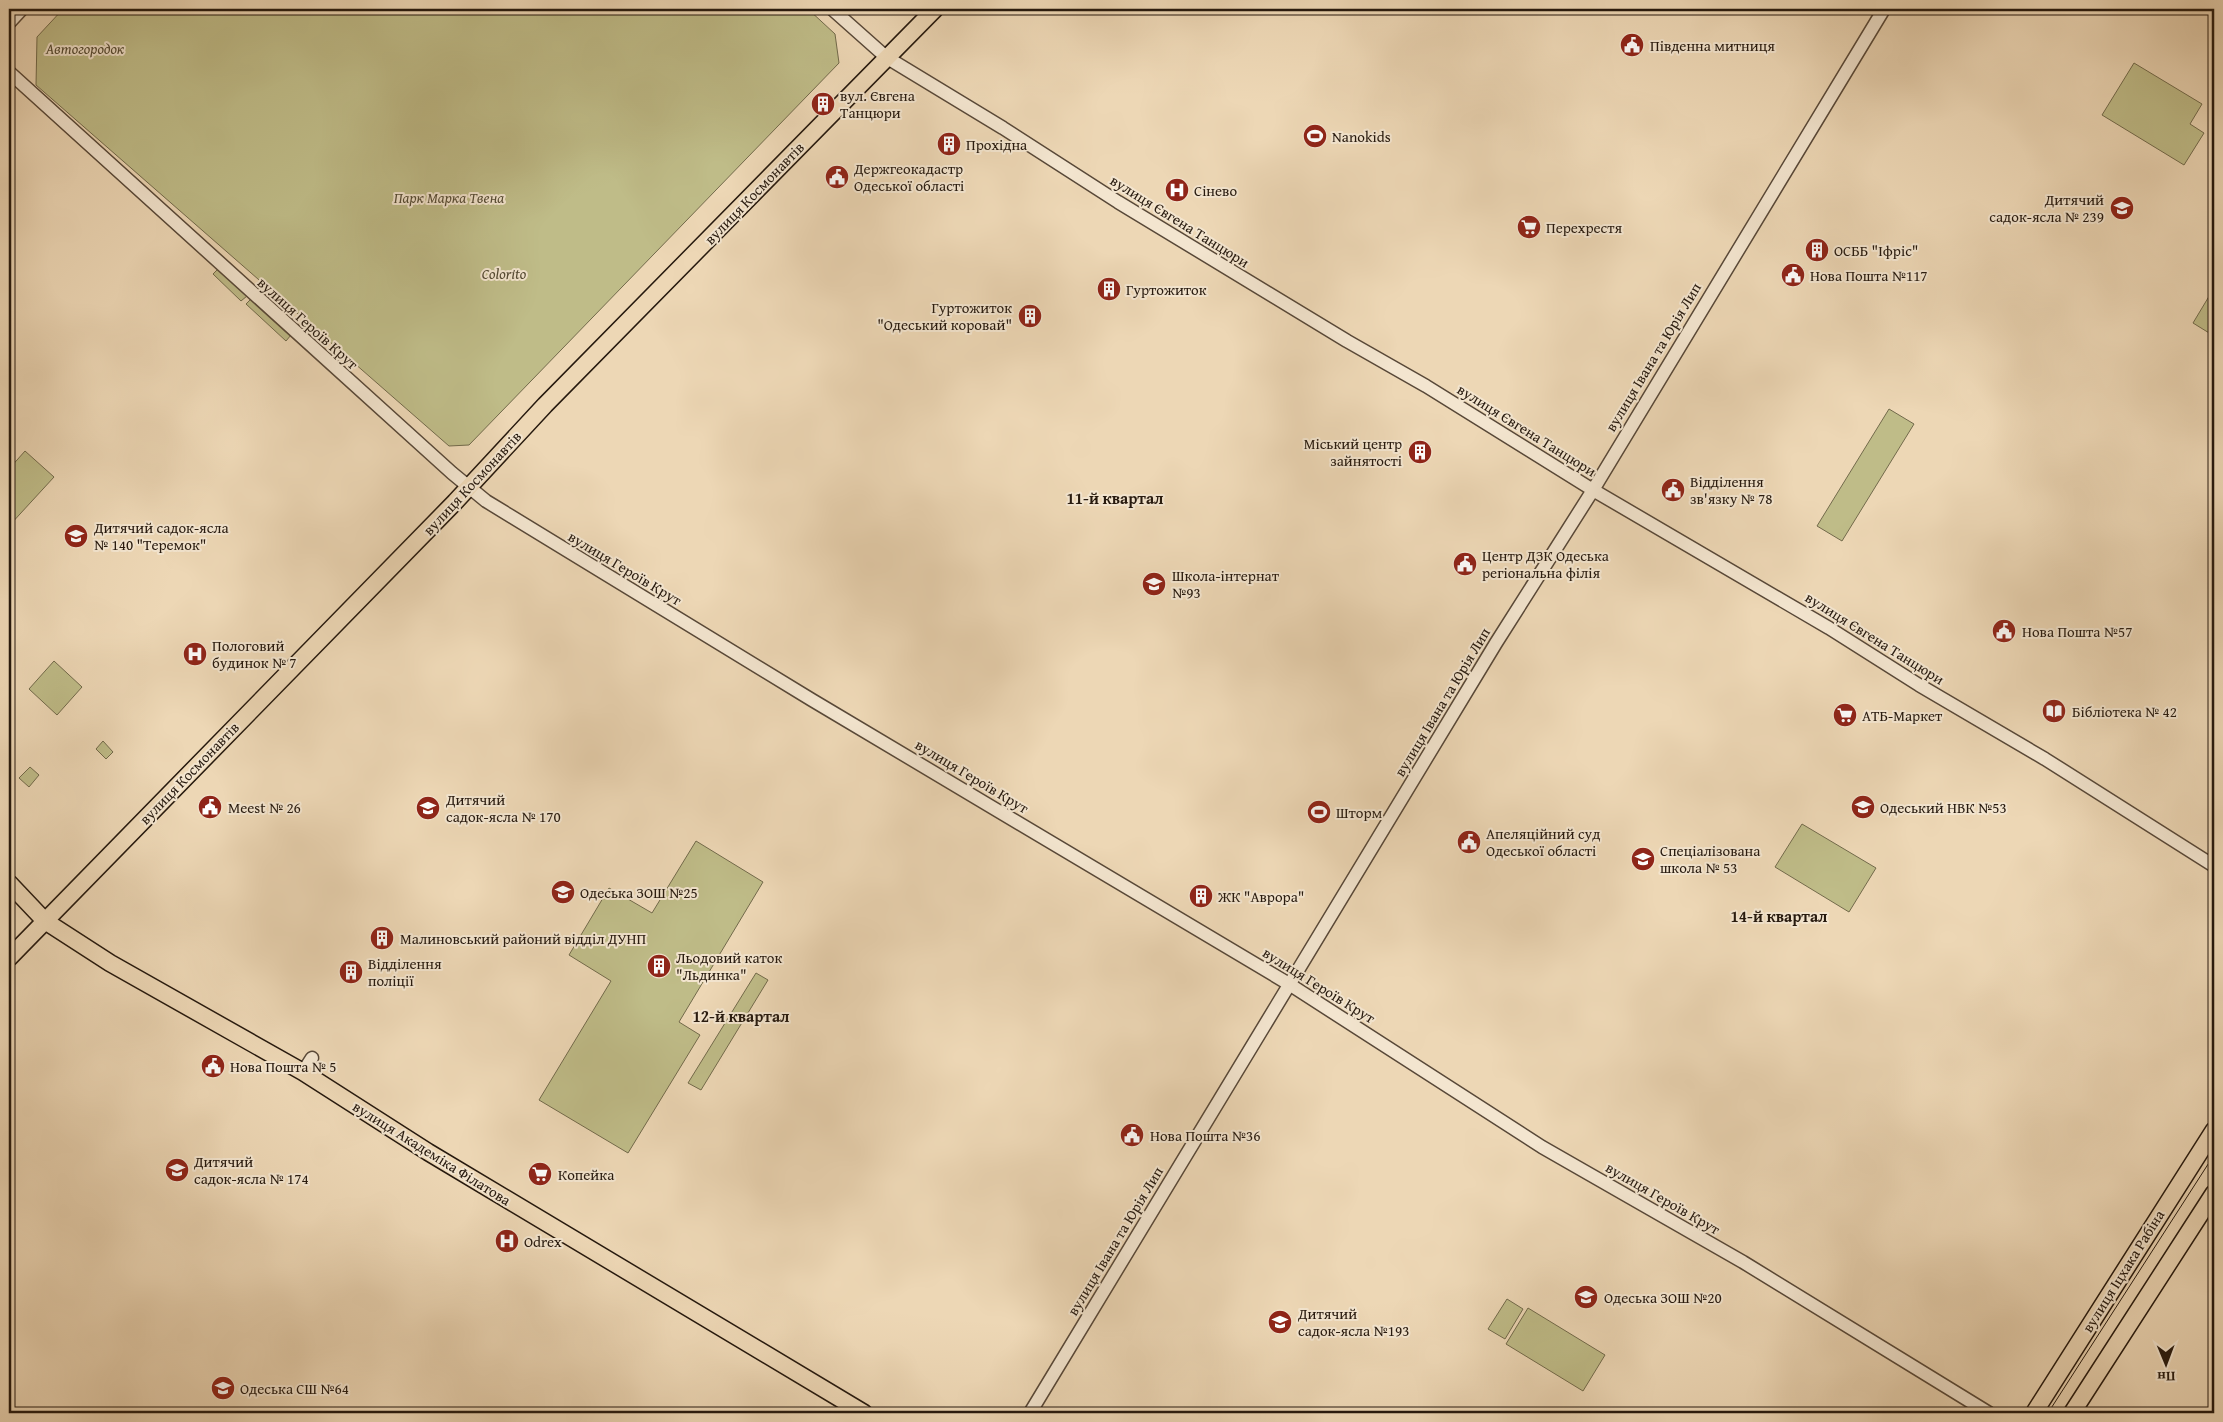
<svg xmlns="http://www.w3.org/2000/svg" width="2223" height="1422" font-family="'Gentium Book Plus',serif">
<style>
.green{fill:#bfbc88;stroke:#726a4b}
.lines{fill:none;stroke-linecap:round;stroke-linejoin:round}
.minor-casing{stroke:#584838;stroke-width:15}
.major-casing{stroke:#26190e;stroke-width:19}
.minor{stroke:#f3e5cf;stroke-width:12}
.major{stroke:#edd7b5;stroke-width:16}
.tram{stroke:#26190e;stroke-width:1}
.labels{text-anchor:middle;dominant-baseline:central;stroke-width:4;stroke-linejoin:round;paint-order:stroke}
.poi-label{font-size:15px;fill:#26190e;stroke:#f3e5cf;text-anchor:start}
.park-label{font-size:15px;font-style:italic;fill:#544a33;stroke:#f3e5cf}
.street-label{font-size:15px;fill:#26190e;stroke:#f3e5cf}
.neighbourhood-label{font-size:16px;font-weight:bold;fill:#26190e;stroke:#f3e5cf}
</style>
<rect width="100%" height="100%" fill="#edd7b5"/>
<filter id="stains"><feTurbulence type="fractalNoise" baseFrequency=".004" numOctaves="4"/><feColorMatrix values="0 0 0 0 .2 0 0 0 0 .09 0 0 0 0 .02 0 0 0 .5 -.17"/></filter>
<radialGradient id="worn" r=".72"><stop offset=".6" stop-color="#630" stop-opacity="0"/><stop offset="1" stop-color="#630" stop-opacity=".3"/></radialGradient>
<!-- green -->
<g class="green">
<path d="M63 9H808L835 34 839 63 469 445 449 446 36 85 37 37Z"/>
<path d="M2134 63 2202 104 2190 124 2204 133 2184 165 2102 115Z"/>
<path d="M218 269 247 296 241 301 213 274Z"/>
<path d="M2214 288V336L2193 323Z"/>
<path d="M251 299 291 335 286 341 246 304Z"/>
<path d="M1889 409 1914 424 1842 541 1817 526Z"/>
<path d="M25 451 54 477 9 526V469Z"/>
<path d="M54 661 82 687 57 715 29 689Z"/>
<path d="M103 741 113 752 106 759 96 749Z"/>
<path d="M30 767 39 775 29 787 19 778Z"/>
<path d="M1802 824 1876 868 1849 912 1775 867Z"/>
<path d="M696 841 763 882 679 1022 700 1035 628 1153 539 1100 611 981 569 955 609 888 652 913Z"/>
<path d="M756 973 768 980 701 1090 688 1083Z"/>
<path d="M1507 1299 1523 1309 1505 1339 1488 1329Z"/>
<path d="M1528 1308 1605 1355 1583 1391 1506 1344Z"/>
</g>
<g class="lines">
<!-- minor casing -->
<g class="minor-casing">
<g id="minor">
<path d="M832 9 886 57 1003 128 1118 202 1347 341 1426 386 1593 490 1829 628 1919 685 2045 759 2214 866"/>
<path d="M9 23 22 9"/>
<path d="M9 72 452 473 486 501 812 700 1289 984 1542 1147 1743 1262 1989 1413"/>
<path d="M303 1072 312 1058"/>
<path d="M1030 1413 1496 643 1593 490 1884 9"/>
</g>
</g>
<!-- major casing -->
<g class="major-casing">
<g id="major">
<path d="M9 883 45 921 110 963 303 1072 428 1152 864 1413"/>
<path d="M9 958 455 502 545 405 935 9"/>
<path d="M2034 1413 2214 1130"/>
<path d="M2072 1413 2214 1193"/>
</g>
</g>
<!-- minor -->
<use href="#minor" class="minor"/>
<!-- major -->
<use href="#major" class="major"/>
<!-- tram -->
<path class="tram" d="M2048 1413 2214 1155"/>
</g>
<!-- icons -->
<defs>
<g id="civic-disc" transform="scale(1.25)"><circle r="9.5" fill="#8f2418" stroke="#f3e5cf"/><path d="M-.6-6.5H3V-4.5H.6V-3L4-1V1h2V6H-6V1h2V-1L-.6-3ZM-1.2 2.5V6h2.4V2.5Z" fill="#fff"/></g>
<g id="building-disc" transform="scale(1.25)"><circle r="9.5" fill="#8f2418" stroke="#f3e5cf"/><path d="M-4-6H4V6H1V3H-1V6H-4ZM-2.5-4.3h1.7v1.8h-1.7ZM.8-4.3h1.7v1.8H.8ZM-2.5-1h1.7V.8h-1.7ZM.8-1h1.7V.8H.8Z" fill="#fff"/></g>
<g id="stadium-disc" transform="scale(1.25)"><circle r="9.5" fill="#8f2418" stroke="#f3e5cf"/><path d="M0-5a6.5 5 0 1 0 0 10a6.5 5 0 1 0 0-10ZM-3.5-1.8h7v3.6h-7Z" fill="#fff"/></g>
<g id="hospital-disc" transform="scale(1.25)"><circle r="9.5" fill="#8f2418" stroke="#f3e5cf"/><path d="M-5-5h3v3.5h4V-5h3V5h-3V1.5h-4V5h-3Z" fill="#fff"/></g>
<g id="school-disc" transform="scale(1.25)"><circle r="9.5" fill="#8f2418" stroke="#f3e5cf"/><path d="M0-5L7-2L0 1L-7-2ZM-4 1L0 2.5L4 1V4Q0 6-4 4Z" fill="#fff"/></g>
<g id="supermarket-disc" transform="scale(1.25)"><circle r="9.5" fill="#8f2418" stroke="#f3e5cf"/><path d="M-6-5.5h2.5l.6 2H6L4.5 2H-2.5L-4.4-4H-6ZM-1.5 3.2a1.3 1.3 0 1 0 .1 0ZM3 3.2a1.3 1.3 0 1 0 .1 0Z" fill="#fff"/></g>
<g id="library-disc" transform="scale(1.25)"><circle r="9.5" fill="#8f2418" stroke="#f3e5cf"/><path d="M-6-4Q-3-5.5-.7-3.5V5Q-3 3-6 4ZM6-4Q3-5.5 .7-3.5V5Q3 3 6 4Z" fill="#fff"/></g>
</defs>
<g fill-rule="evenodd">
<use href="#civic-disc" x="1632" y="45"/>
<use href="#building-disc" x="823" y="104"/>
<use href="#stadium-disc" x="1315" y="136"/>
<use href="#building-disc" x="949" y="144"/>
<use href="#civic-disc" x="837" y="177"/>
<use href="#hospital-disc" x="1177" y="190"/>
<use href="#school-disc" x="2122" y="208"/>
<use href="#supermarket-disc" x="1529" y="227"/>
<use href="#building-disc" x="1817" y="250"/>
<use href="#civic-disc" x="1793" y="275"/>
<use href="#building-disc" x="1109" y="289"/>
<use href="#building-disc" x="1030" y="316"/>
<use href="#building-disc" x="1420" y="452"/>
<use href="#civic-disc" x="1673" y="490"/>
<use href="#school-disc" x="76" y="536"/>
<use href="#civic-disc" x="1465" y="564"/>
<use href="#school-disc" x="1154" y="584"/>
<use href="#civic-disc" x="2004" y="631"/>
<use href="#hospital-disc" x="195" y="654"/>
<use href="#library-disc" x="2054" y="711"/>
<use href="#supermarket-disc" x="1845" y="715"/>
<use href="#civic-disc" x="210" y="807"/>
<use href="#school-disc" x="1863" y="807"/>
<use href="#school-disc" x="428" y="808"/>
<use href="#stadium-disc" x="1319" y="812"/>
<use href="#civic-disc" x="1469" y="842"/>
<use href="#school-disc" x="1643" y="859"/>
<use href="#school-disc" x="563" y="892"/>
<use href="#building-disc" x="1201" y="896"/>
<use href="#building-disc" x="382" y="938"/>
<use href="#building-disc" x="659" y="966"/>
<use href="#building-disc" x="351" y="972"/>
<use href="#civic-disc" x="213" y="1066"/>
<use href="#civic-disc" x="1132" y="1135"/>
<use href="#school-disc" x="177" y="1170"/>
<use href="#supermarket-disc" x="540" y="1174"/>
<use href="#hospital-disc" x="507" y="1241"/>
<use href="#school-disc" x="1586" y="1297"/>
<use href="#school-disc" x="1280" y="1322"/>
<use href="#school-disc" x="223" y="1388"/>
</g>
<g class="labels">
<!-- poi labels -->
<g class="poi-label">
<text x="1650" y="45">Південна митниця</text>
<text x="840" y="95">вул. Євгена<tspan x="840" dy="17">Танцюри</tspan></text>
<text x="1332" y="136">Nanokids</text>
<text x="966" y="144">Прохідна</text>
<text x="854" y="168">Держгеокадастр<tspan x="854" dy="17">Одеської області</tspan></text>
<text x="1194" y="190">Сінево</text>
<text x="2104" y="199" text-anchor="end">Дитячий<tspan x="2104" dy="17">садок-ясла № 239</tspan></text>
<text x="1546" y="227">Перехрестя</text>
<text x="1834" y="250">ОСББ "Іфріс"</text>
<text x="1810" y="275">Нова Пошта №117</text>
<text x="1126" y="289">Гуртожиток</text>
<text x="1012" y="307" text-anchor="end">Гуртожиток<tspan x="1012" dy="17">"Одеський коровай"</tspan></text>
<text x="1402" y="443" text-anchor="end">Міський центр<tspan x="1402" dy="17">зайнятості</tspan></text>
<text x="1690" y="481">Відділення<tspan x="1690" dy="17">зв'язку № 78</tspan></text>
<text x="94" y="527">Дитячий садок-ясла<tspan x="94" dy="17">№ 140 "Теремок"</tspan></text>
<text x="1482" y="555">Центр ДЗК Одеська<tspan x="1482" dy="17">регіональна філія</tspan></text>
<text x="1172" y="575">Школа-інтернат<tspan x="1172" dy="17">№93</tspan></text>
<text x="2022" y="631">Нова Пошта №57</text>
<text x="212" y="645">Пологовий<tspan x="212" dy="17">будинок № 7</tspan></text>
<text x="2072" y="711">Бібліотека № 42</text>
<text x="1862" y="715">АТБ-Маркет</text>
<text x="446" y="799">Дитячий<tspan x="446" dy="17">садок-ясла № 170</tspan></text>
<text x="228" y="807">Meest № 26</text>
<text x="1880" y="807">Одеський НВК №53</text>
<text x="1336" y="812">Шторм</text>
<text x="1486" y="833">Апеляційний суд<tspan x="1486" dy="17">Одеської області</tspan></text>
<text x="1660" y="850">Спеціалізована<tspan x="1660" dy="17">школа № 53</tspan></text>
<text x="580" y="892">Одеська ЗОШ №25</text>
<text x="1218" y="896">ЖК "Аврора"</text>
<text x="400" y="938">Малиновський районий відділ ДУНП</text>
<text x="676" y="957">Льодовий каток<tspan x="676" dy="17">"Льдинка"</tspan></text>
<text x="368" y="963">Відділення<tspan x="368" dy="17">поліції</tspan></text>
<text x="230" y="1066">Нова Пошта № 5</text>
<text x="1150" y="1135">Нова Пошта №36</text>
<text x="194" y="1161">Дитячий<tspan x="194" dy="17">садок-ясла № 174</tspan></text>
<text x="558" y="1174">Копейка</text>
<text x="524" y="1241">Odrex</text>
<text x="1604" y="1297">Одеська ЗОШ №20</text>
<text x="1298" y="1313">Дитячий<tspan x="1298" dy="17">садок-ясла №193</tspan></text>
<text x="240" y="1388">Одеська СШ №64</text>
</g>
<!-- park labels -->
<g class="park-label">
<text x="85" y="48">Автогородок</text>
<text x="449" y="197">Парк Марка Твена</text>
<text x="504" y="273">Colorito</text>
</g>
<!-- street labels -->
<g class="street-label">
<text transform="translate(754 193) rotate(-46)">вулиця Космонавтів</text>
<text transform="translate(1180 221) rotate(32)">вулиця Євгена Танцюри</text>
<text transform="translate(308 323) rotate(42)">вулиця Героїв Крут</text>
<text transform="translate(1653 357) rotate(-59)">вулиця Івана та Юрія Лип</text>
<text transform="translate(1527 430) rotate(32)">вулиця Євгена Танцюри</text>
<text transform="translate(472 483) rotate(-47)">вулиця Космонавтів</text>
<text transform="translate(625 568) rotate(31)">вулиця Героїв Крут</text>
<text transform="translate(1875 638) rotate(32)">вулиця Євгена Танцюри</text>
<text transform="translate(1442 702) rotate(-59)">вулиця Івана та Юрія Лип</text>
<text transform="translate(189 773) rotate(-46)">вулиця Космонавтів</text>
<text transform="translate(972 776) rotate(31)">вулиця Героїв Крут</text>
<text transform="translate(1319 985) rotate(32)">вулиця Героїв Крут</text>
<text transform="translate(432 1153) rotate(32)">вулиця Академіка Філатова</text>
<text transform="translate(1663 1198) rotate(30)">вулиця Героїв Крут</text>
<text transform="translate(1115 1241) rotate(-59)">вулиця Івана та Юрія Лип</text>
<text transform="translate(2123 1271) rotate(-58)">вулиця Іцхака Рабіна</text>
</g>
<!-- neighbourhood labels -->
<g class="neighbourhood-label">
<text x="1115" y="498">11-й квартал</text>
<text x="1779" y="916">14-й квартал</text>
<text x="741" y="1016">12-й квартал</text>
</g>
</g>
<!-- margin -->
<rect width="2223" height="1422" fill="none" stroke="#edd7b5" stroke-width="30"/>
<rect x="10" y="10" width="2203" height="1402" fill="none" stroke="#26190e" stroke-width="2.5"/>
<rect x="15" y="15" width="2193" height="1392" fill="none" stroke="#26190e"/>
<!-- north arrow -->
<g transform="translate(2166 1364) rotate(179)" stroke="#f3e5cf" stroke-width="4" paint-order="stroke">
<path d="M0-4L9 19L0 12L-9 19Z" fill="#26190e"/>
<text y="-8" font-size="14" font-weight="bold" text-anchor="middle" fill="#26190e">Пн</text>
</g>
<rect width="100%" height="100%" filter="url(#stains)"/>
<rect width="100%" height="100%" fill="url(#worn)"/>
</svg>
